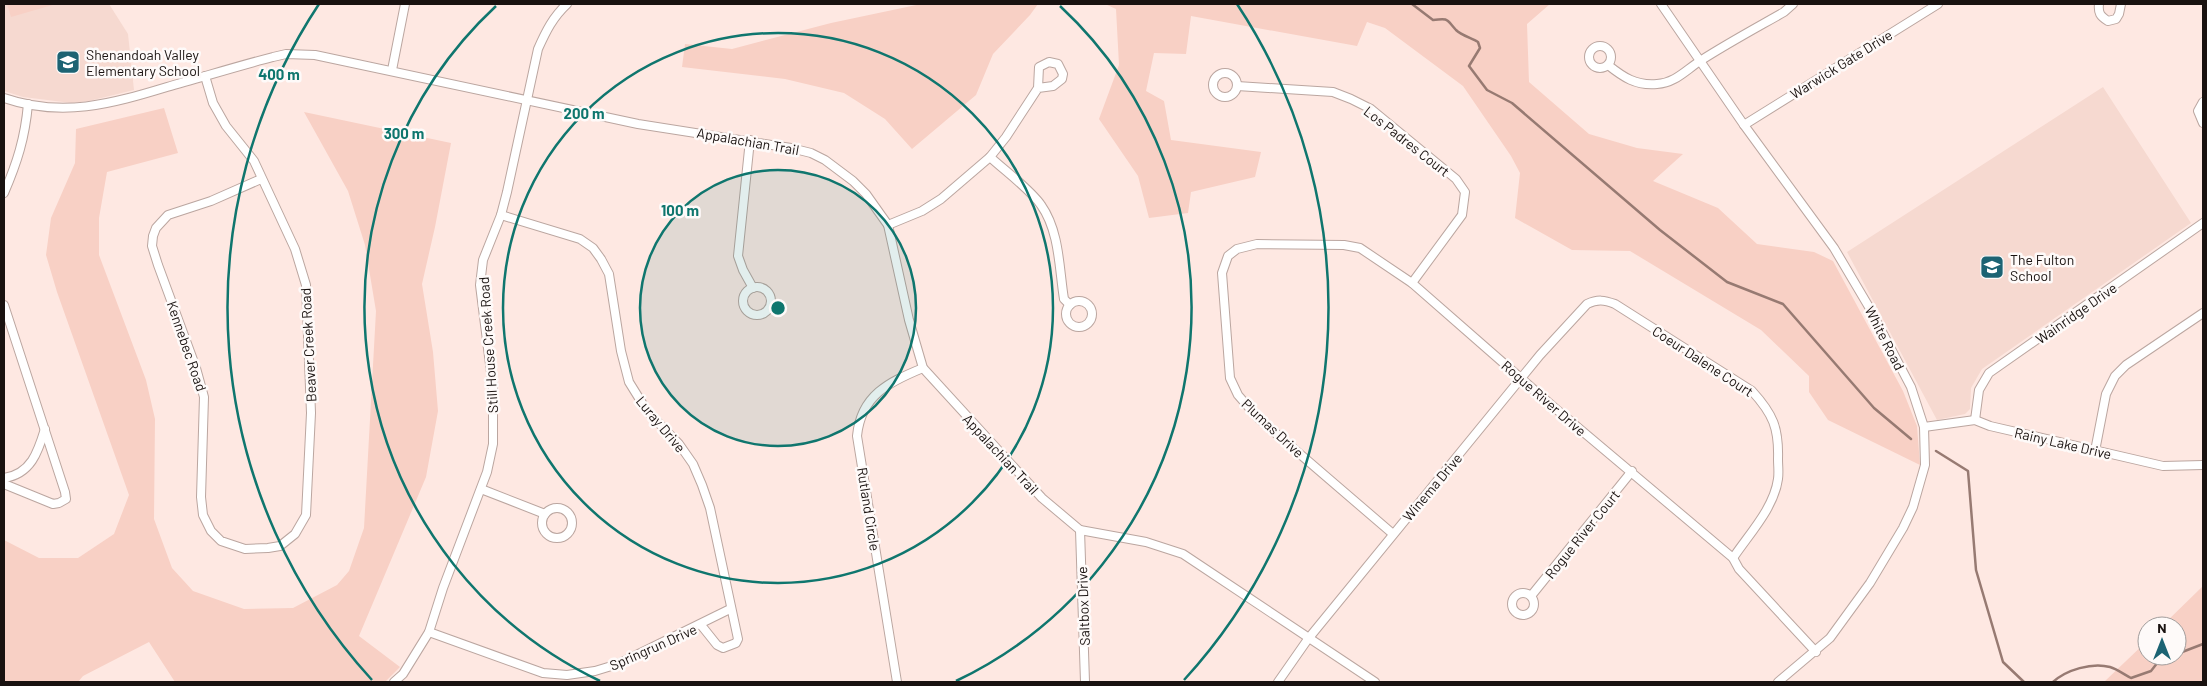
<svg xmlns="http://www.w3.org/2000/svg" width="2207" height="686" font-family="Barlow,sans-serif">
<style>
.built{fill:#f6d9d0}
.green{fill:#f8d0c5}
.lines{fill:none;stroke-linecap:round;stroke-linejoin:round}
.stream{stroke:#977a72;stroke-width:2.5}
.minor-casing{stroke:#bba6a0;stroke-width:10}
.minor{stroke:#fff;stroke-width:8}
.ring{fill:none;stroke:#0f766e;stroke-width:2.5}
.labels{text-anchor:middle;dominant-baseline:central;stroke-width:5;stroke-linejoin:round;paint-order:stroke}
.poi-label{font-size:14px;fill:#191210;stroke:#fefaf9;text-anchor:start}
.street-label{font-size:14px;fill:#191210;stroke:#fefaf9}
.centre{fill:#0f766e;stroke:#fefaf9;stroke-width:2.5}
.ring-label{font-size:15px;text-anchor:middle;font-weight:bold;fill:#0f766e;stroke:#fefaf9;stroke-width:5;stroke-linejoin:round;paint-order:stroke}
</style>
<rect width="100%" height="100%" fill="#fee8e2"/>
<!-- built -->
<g class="built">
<path d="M4 4H109L128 34 134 90 89 101 71 103 23 97 4 91Z"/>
<path d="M2103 87 2191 223 1982 369 1971 388 1970 409 1965 414 1937 420 1847 252Z"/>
</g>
<!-- green -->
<g class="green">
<path d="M7 4H56L11 17Z"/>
<path d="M921 4H1038L1030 15 993 54 976 95 912 149 885 119 844 93 785 79 682 67 685 44 732 49 831 23Z"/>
<path d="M1105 4H1550L1527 24 1529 82 1589 134 1637 148 1683 154 1653 181 1718 208 1757 244 1814 252 1833 261 1903 391 1917 426 1920 465 1828 420 1809 392V376L1761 330 1630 251 1572 250 1515 218 1520 173 1511 156 1463 86 1385 28 1367 22 1357 46 1191 16 1186 54 1154 53 1146 91 1164 101 1171 140 1261 152 1255 177 1191 192 1188 213 1149 218 1138 176 1099 119 1119 65 1116 9Z"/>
<path d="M164 108 178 153 107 172 99 218V255L146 380 155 419 154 519 172 568 193 591 244 609 293 608 337 585 349 571 364 528 376 311 365 245 348 191 304 112 451 143 435 227 422 284 433 352 438 411 426 477 359 636 400 667 385 682H175L149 642 83 676 78 682H4V540L39 558H78L114 534 129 495 57 292 46 255 51 218 75 163 76 129Z"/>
<path d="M2203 586V682H2104L2147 641V656H2177V626H2162Z"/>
</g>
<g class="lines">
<!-- stream -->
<g class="stream">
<path d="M1412 4 1433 20C1449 18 1446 19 1456 30 1461 35 1471 38 1478 42L1480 48 1469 66 1487 90 1512 103 1660 230 1727 282 1783 304 1874 408 1911 439"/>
<path d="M1936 451 1968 471 1976 570 2003 662 2024 682"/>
<path d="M2177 654 2203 644"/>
<path d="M2053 682C2066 670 2092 662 2110 667 2117 669 2125 675 2131 678L2151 671 2158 662 2167 656"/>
</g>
<!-- minor casing -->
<g class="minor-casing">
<g id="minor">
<path d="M1661 4 1744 125 1834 248 1869 307 1911 387 1924 427 1925 465 1913 507 1903 528 1870 583 1830 638 1778 682"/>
<path d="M2099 4C2098 13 2100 16 2108 21L2116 19 2119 14 2121 4"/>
<circle cx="1600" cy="57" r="11"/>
<path d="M1608 65C1623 77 1636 86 1657 84 1675 83 1686 70 1700 61 1728 43 1756 28 1784 12L1793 4"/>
<path d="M392 70 405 4"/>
<circle cx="1225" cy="85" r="12"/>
<path d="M205 76 213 103 226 126 254 161 295 249 306 285 311 413 306 515 295 534 280 546 268 548 245 549 221 541 211 531 203 515 201 497 204 397 196 368 158 265 152 246 153 236 156 228 168 215 211 201 261 179"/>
<path d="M1237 86 1333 92 1351 99 1371 109 1456 179 1465 192 1462 215 1412 283"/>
<path d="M4 98C62 118 111 104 167 87 203 77 238 66 273 57L286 54 315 55 638 124 791 148 811 153 825 160 853 181 866 194 888 225 909 320 923 368 1042 498 1080 530 1146 542 1183 554 1375 682"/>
<path d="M2203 102 2198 111 2203 123"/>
<path d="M1744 125 1938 4"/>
<path d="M750 140 738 256 743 270 753 288"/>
<path d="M990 157C1004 170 1031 190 1041 205 1060 232 1059 269 1064 299L1070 305"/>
<path d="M4 193C17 163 25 138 28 104"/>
<path d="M501 215 580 239 593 248 601 259 609 274 621 351 629 382 647 411 679 444 693 464 702 485 710 508 738 639 736 643 723 648 717 645 701 625"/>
<path d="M888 225 922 211 941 199 990 157 1006 137 1038 88 1039 67 1049 62 1058 64 1063 74 1062 79 1053 86 1038 88"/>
<circle cx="757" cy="301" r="14"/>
<circle cx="1079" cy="314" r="13"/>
<path d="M4 305 65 492 66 499 59 503 53 504 4 484"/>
<path d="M1975 420 1979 390 1989 373 2203 223"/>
<path d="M1924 427 1975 420 1990 426 2163 466 2203 465"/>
<path d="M2095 451 2106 394 2115 376 2126 365 2203 313"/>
<path d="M4 478C31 474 38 452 45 429"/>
<path d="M481 489 545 514"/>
<circle cx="557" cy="523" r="15"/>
<path d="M1080 530 1085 682"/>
<path d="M1393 534 1258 418 1238 395 1230 378 1222 273 1228 256 1237 249 1257 244 1344 245 1360 248 1412 283 1556 409 1733 558 1739 569 1816 652"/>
<circle cx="1523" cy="604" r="11"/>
<path d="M1531 596 1632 471"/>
<path d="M429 632 543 673 567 675 595 671 618 664 730 609"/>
<path d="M394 682 403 674 429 632 443 588 487 472 493 444V388L480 285 483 260 501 215 507 192 538 49C546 31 553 17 567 4"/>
<path d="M897 682 857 436C861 395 889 382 923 368"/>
<path d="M1278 682 1308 639 1540 355 1587 304C1598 299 1604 300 1615 304L1752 391C1773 414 1779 428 1778 459 1778 466 1779 472 1778 479 1774 508 1749 534 1733 558"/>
</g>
</g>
<!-- minor -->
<use href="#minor" class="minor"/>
</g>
<!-- distance rings -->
<circle cx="778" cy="308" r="138" fill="#0f766e" fill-opacity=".12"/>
<g class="ring">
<circle cx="778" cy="308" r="138"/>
<circle cx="778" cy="308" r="275"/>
<path d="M600 681A413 413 0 0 1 496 6M1060 6A413 413 0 0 1 956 681"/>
<path d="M372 680A551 551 0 0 1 319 4M1237 4A551 551 0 0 1 1184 680"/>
</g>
<!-- icons -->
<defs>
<g id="school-square" transform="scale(1.25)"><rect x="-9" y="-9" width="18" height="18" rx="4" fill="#1c6373" stroke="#fefaf9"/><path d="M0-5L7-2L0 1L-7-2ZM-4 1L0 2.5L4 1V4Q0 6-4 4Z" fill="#fff"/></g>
</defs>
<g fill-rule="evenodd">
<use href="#school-square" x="68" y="62"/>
<use href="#school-square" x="1992" y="267"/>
</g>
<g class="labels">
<!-- poi labels -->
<g class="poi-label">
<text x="86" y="54">Shenandoah Valley<tspan x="86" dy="16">Elementary School</tspan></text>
<text x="2010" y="259">The Fulton<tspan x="2010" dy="16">School</tspan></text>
</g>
<!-- street labels -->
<g class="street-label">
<text transform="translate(1841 64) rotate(-32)">Warwick Gate Drive</text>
<text transform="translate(748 141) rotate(10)">Appalachian Trail</text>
<text transform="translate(1407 141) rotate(38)">Los Padres Court</text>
<text transform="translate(2076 313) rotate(-35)">Wainridge Drive</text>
<text transform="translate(1885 338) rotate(63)">White Road</text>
<text transform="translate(308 345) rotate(-93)">Beaver Creek Road</text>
<text transform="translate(488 345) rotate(-94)">Still House Creek Road</text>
<text transform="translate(187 346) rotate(71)">Kennebec Road</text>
<text transform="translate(1703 361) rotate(33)">Coeur Dalene Court</text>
<text transform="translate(1544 398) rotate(41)">Rogue River Drive</text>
<text transform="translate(661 424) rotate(50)">Luray Drive</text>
<text transform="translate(1273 428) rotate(43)">Plumas Drive</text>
<text transform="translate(2063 443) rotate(13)">Rainy Lake Drive</text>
<text transform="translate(1001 454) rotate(47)">Appalachian Trail</text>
<text transform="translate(1432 487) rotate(-50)">Winema Drive</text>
<text transform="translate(869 509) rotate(81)">Rutland Circle</text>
<text transform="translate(1582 534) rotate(-51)">Rogue River Court</text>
<text transform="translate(1083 606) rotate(-92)">Saltbox Drive</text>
<text transform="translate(653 647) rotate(-24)">Springrun Drive</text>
</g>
</g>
<circle cx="778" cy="308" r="8" class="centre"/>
<g class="ring-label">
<text x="279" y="80">400 m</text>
<text x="584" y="119">200 m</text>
<text x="404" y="139">300 m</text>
<text x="680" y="216">100 m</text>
</g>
<!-- border -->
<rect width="2207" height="686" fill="none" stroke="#191210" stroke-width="10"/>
<!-- north arrow -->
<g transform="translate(2162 641)"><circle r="24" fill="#fefaf9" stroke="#a29d9c"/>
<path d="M0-4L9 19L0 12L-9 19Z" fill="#1c6373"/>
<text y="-8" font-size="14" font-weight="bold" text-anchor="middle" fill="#191210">N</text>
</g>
</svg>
